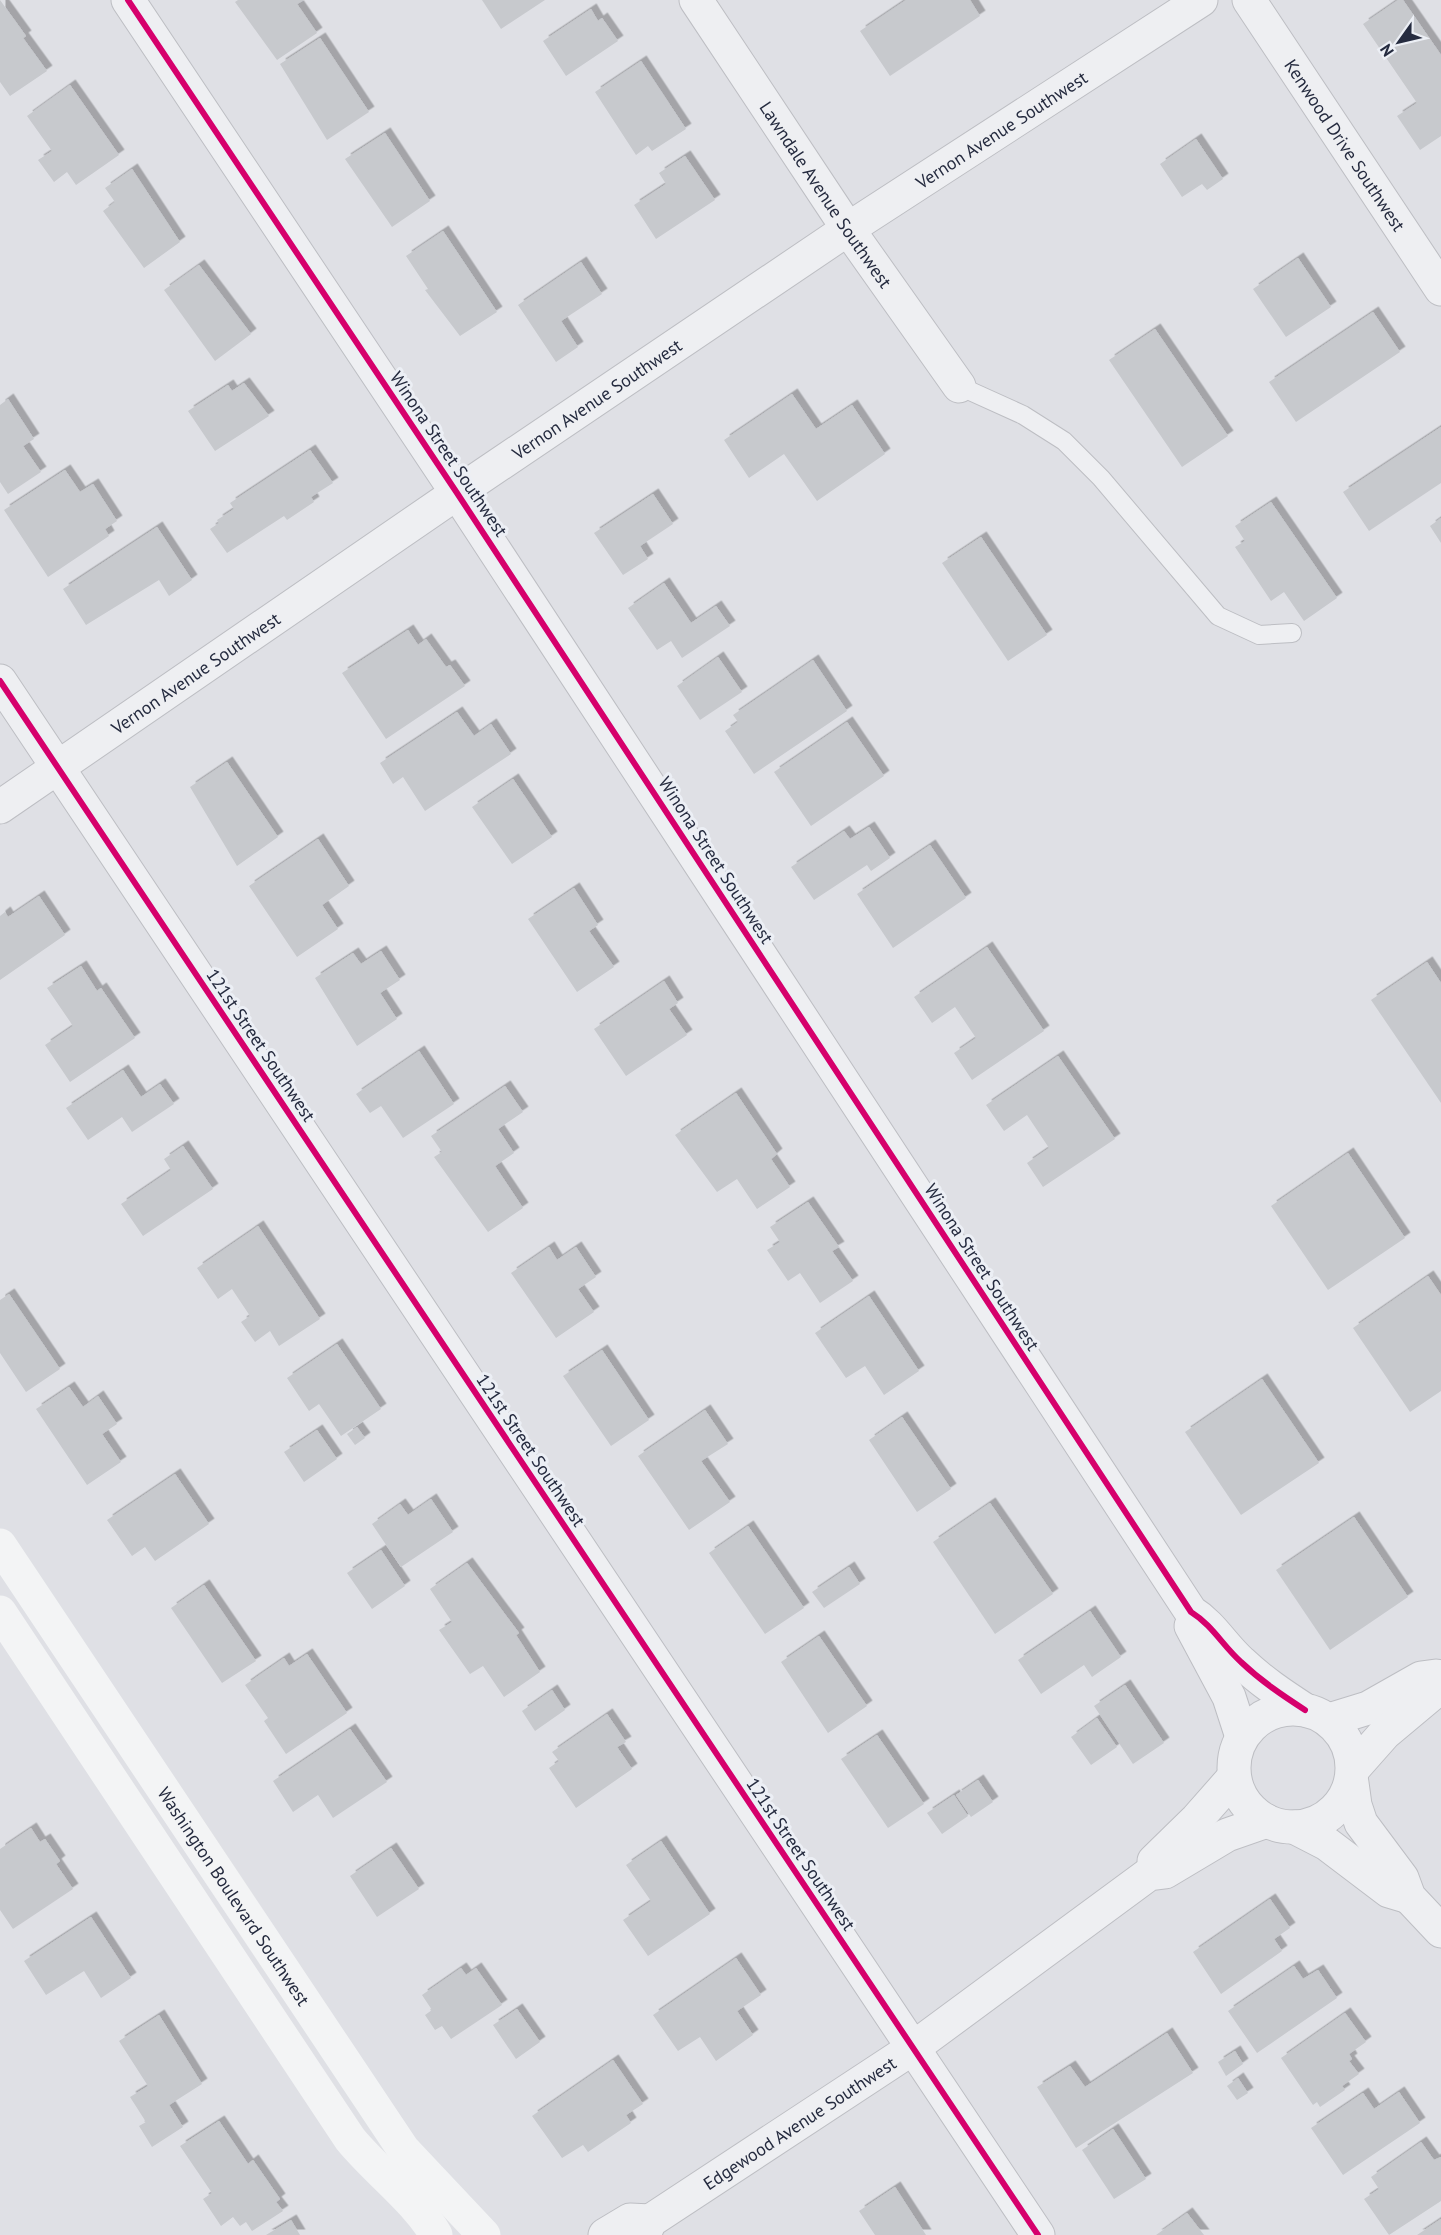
<svg xmlns="http://www.w3.org/2000/svg" width="1441" height="2235" font-family="'PT Sans',sans-serif">
<style>
.building{fill:#c7c9cd;filter:url(#shadow)}
.lines{fill:none;stroke-linecap:round;stroke-linejoin:round}
.service-casing{stroke:#bdbec3;stroke-width:20}
.minor-casing{stroke:#bdbec3;stroke-width:35}
.tertiary-casing{stroke:#bdbec3;stroke-width:35}
.service{stroke:#eeeff2;stroke-width:18}
.minor{stroke:#eeeff2;stroke-width:33}
.tertiary{stroke:#eeeff2;stroke-width:33}
.secondary{stroke:#f3f4f5;stroke-width:33}
.cycleway-casing{stroke:#eceff5;stroke-width:10}
.cycleway{stroke:#d6006c;stroke-width:6}
.labels{text-anchor:middle;dominant-baseline:central;stroke-width:6;stroke-linejoin:round;paint-order:stroke}
.street-label{font-size:18px;fill:#252b3f;stroke:#eceff5}
</style>
<defs>
<filter id="shadow"><feDropShadow dx="5.5" dy="-5.5" stdDeviation="0" flood-color="#0004"/></filter>
</defs>
<rect width="100%" height="100%" fill="#dfe0e5"/>
<!-- building -->
<g class="building">
<path d="M0 0 26 36 23 38 47 71 10 96 0 82Z"/>
<path d="M238 0H304L297 4 317 33 277 60 235 2Z"/>
<path d="M482 0H545L501 29Z"/>
<path d="M906 0H970L980 16 890 76 860 31Z"/>
<path d="M1398 0H1403L1441 55V136L1420 150 1397 116 1417 103 1363 24Z"/>
<path d="M591 9 598 21 602 18 618 41 566 76 543 41Z"/>
<path d="M320 38 369 112 327 140 280 64Z"/>
<path d="M641 61 686 129 652 151 648 146 636 155 595 92Z"/>
<path d="M70 85 119 155 76 185 67 172 54 182 38 160 52 151 27 116Z"/>
<path d="M385 133 430 201 392 227 345 159Z"/>
<path d="M1196 139 1223 179 1207 190 1202 184 1182 197 1160 164Z"/>
<path d="M685 156 715 200 656 239 634 205 666 184 659 173Z"/>
<path d="M132 169 180 242 144 268 103 211 115 202 105 188Z"/>
<path d="M443 231 497 312 460 336 425 290 428 289 406 256Z"/>
<path d="M1298 258 1331 307 1286 337 1253 289Z"/>
<path d="M581 262 602 294 561 321 578 347 556 362 518 305Z"/>
<path d="M199 265 251 334 215 361 164 290Z"/>
<path d="M1373 312 1400 352 1296 422 1269 382Z"/>
<path d="M1155 329 1228 436 1182 467 1109 360Z"/>
<path d="M244 383 269 416 215 451 188 411 228 385 232 391Z"/>
<path d="M792 394 816 429 852 405 885 454 817 501 784 454 749 478 724 440Z"/>
<path d="M8 399 34 439 23 446 41 472 8 494 0 482V405Z"/>
<path d="M1441 427V483L1369 531 1343 492Z"/>
<path d="M310 450 333 483 311 497 314 502 287 520 284 516 227 553 210 529 219 523 217 520 234 509 230 503Z"/>
<path d="M65 470 80 492 93 484 117 521 105 529 109 536 48 577 4 510Z"/>
<path d="M653 494 673 524 640 546 648 559 623 575 594 533Z"/>
<path d="M1271 502 1337 598 1304 621 1284 592 1271 601 1235 547 1245 541 1235 526Z"/>
<path d="M1441 518V543L1430 526Z"/>
<path d="M157 527 192 580 169 596 159 580 86 625 63 589Z"/>
<path d="M981 537 1047 635 1008 661 942 563Z"/>
<path d="M664 583 691 623 716 606 730 626 682 658 671 641 657 650 628 608Z"/>
<path d="M408 630 418 645 426 639 446 667 450 665 465 686 386 739 342 673Z"/>
<path d="M718 657 742 692 700 720 677 686Z"/>
<path d="M813 660 847 711 754 774 725 731 738 722 733 715Z"/>
<path d="M457 712 474 736 491 724 511 754 425 811 403 777 393 784 380 763Z"/>
<path d="M847 722 884 776 811 826 774 772Z"/>
<path d="M227 762 278 837 237 866 190 787Z"/>
<path d="M513 779 552 837 512 864 472 807Z"/>
<path d="M869 827 890 858 871 871 867 865 814 900 791 867 844 831 850 839Z"/>
<path d="M318 839 349 886 322 905 338 929 297 957 249 886Z"/>
<path d="M930 845 966 898 893 948 857 894Z"/>
<path d="M574 888 598 925 589 931 614 967 577 992 528 919Z"/>
<path d="M39 896 65 935 0 980V916L5 912 8 917Z"/>
<path d="M987 947 1044 1031 972 1080 954 1053 976 1038 955 1007 932 1023 914 997Z"/>
<path d="M381 951 400 980 380 993 397 1019 357 1046 315 978 353 953 361 964Z"/>
<path d="M1427 962 1441 983V1103L1371 1000Z"/>
<path d="M81 966 97 991 101 988 135 1038 70 1082 45 1045 73 1026 47 988Z"/>
<path d="M664 981 678 1003 669 1009 687 1035 626 1076 594 1029Z"/>
<path d="M419 1051 454 1104 403 1138 381 1106 370 1113 356 1094Z"/>
<path d="M1058 1056 1115 1139 1043 1187 1027 1163 1049 1148 1027 1115 1004 1131 986 1105Z"/>
<path d="M123 1070 141 1097 160 1084 174 1104 132 1132 122 1117 88 1140 66 1108Z"/>
<path d="M505 1086 523 1112 498 1129 514 1153 495 1166 523 1208 488 1232 434 1157 442 1152 431 1136Z"/>
<path d="M736 1093 777 1154 771 1159 790 1187 757 1209 737 1179 717 1192 675 1135Z"/>
<path d="M183 1146 213 1189 143 1236 121 1204 171 1170 164 1159Z"/>
<path d="M1348 1153 1405 1238 1328 1290 1271 1206Z"/>
<path d="M808 1202 839 1247 832 1251 853 1281 820 1303 800 1273 788 1281 767 1250 780 1242 770 1227Z"/>
<path d="M258 1226 320 1319 279 1346 270 1331 255 1342 241 1322 250 1316 232 1289 218 1299 197 1268Z"/>
<path d="M549 1247 557 1260 576 1247 596 1277 578 1289 594 1312 556 1338 511 1273Z"/>
<path d="M1428 1276 1441 1295V1391L1410 1412 1353 1328Z"/>
<path d="M9 1294 60 1369 26 1392 0 1353V1300Z"/>
<path d="M869 1296 919 1371 884 1395 865 1366 846 1378 815 1333Z"/>
<path d="M337 1344 381 1409 341 1436 319 1404 309 1411 287 1378Z"/>
<path d="M602 1350 649 1420 611 1446 563 1376Z"/>
<path d="M1262 1379 1319 1463 1241 1515 1185 1432Z"/>
<path d="M69 1387 83 1407 98 1396 117 1424 102 1434 121 1462 87 1485 36 1409Z"/>
<path d="M705 1410 728 1444 701 1461 730 1502 689 1530 638 1456Z"/>
<path d="M902 1417 951 1489 917 1512 869 1440Z"/>
<path d="M357 1427 365 1438 355 1445 347 1434Z"/>
<path d="M317 1430 337 1459 304 1482 284 1452Z"/>
<path d="M175 1474 209 1524 155 1561 145 1547 132 1556 107 1520Z"/>
<path d="M431 1499 453 1532 401 1567 372 1524 400 1504 408 1515Z"/>
<path d="M990 1503 1053 1594 995 1634 933 1542Z"/>
<path d="M1354 1517 1408 1597 1330 1650 1276 1570Z"/>
<path d="M748 1526 804 1608 765 1634 709 1553Z"/>
<path d="M381 1550 405 1586 372 1609 347 1573Z"/>
<path d="M467 1563 519 1633 516 1635 540 1672 504 1697 483 1666 470 1674 439 1630 452 1622 430 1589Z"/>
<path d="M849 1567 860 1584 824 1608 812 1592Z"/>
<path d="M204 1585 256 1661 222 1683 171 1608Z"/>
<path d="M1090 1611 1121 1657 1092 1677 1084 1665 1041 1694 1018 1660Z"/>
<path d="M819 1636 867 1706 828 1733 781 1662Z"/>
<path d="M307 1654 347 1713 286 1754 264 1721 268 1718 245 1685 284 1658 289 1666Z"/>
<path d="M1125 1685 1164 1743 1133 1764 1094 1706Z"/>
<path d="M552 1690 565 1710 535 1731 522 1711Z"/>
<path d="M607 1714 626 1742 617 1747 632 1769 576 1808 549 1768 559 1761 552 1752Z"/>
<path d="M1097 1718 1117 1747 1091 1765 1071 1737Z"/>
<path d="M350 1729 387 1782 333 1818 318 1795 293 1812 273 1781Z"/>
<path d="M877 1735 924 1804 888 1828 841 1759Z"/>
<path d="M978 1780 993 1802 971 1817 956 1795Z"/>
<path d="M954 1795 968 1816 942 1834 927 1813Z"/>
<path d="M31 1828 40 1842 45 1839 60 1861 56 1864 73 1889 13 1929 0 1910V1849Z"/>
<path d="M661 1841 710 1914 648 1956 623 1920 651 1901 626 1865Z"/>
<path d="M391 1848 419 1889 377 1917 350 1876Z"/>
<path d="M1270 1899 1290 1928 1274 1939 1282 1951 1221 1994 1193 1952Z"/>
<path d="M91 1917 131 1978 101 1998 84 1971 46 1995 24 1961Z"/>
<path d="M736 1958 761 1995 737 2011 753 2035 716 2061 700 2037 678 2051 653 2015Z"/>
<path d="M1294 1966 1303 1979 1318 1970 1337 1998 1257 2053 1228 2011Z"/>
<path d="M461 1968 466 1975 476 1968 502 2005 451 2039 442 2026 435 2030 425 2015 432 2010 422 1995Z"/>
<path d="M517 2009 540 2042 516 2059 493 2025Z"/>
<path d="M1345 2013 1366 2042 1349 2054 1352 2059 1349 2061 1359 2074 1342 2086 1345 2090 1320 2107 1317 2102 1313 2105 1281 2058Z"/>
<path d="M159 2015 202 2084 169 2105 183 2127 152 2147 139 2126 146 2122 130 2097 148 2086 119 2041Z"/>
<path d="M1167 2033 1193 2073 1076 2148 1037 2087 1070 2066 1085 2087Z"/>
<path d="M1235 2051 1243 2064 1226 2076 1218 2062Z"/>
<path d="M613 2060 643 2104 626 2115 631 2123 588 2152 583 2145 562 2158 532 2116Z"/>
<path d="M1238 2078 1248 2093 1237 2100 1227 2086Z"/>
<path d="M1399 2092 1420 2123 1343 2175 1311 2128 1363 2093 1374 2109Z"/>
<path d="M219 2121 248 2164 253 2160 280 2199 276 2202 283 2211 252 2231 246 2222 240 2226 233 2217 221 2226 203 2199 212 2193 180 2146Z"/>
<path d="M1113 2129 1146 2179 1114 2199 1082 2150Z"/>
<path d="M1421 2142 1434 2160 1441 2157V2201L1389 2235 1364 2199 1379 2189 1371 2177Z"/>
<path d="M895 2187 926 2235H875L859 2211Z"/>
<path d="M1187 2213 1204 2235H1156Z"/>
<path d="M1441 2219V2235H1417Z"/>
<path d="M291 2220 300 2235H266Z"/>
</g>
<g class="lines">
<!-- service casing -->
<g class="service-casing">
<path id="service" d="M959 386 1023 415 1064 441 1101 478 1218 616 1259 635 1292 633"/>
</g>
<!-- minor casing -->
<g class="minor-casing">
<g id="minor">
<path d="M128 0 457 493 1191 1612C1212 1625 1223 1646 1241 1662 1261 1681 1282 1695 1305 1710"/>
<path id="s1" d="M696 0 848 229 959 386"/>
<path id="s2" d="M1249 0 1441 289"/>
<path d="M0 681 1038 2235"/>
<path d="M1191 1626 1229 1697 1242 1737"/>
</g>
</g>
<!-- tertiary casing -->
<g class="tertiary-casing">
<g id="tertiary">
<path id="s3" d="M0 807 457 493 848 229 1201 0"/>
<circle cx="1293" cy="1768" r="59"/>
<path d="M1329 1720 1368 1708 1421 1678 1436 1676"/>
<path d="M1354 1768 1385 1733 1433 1693 1441 1677"/>
<path d="M1352 1783 1355 1805 1361 1823 1402 1878 1409 1897 1441 1931"/>
<path d="M1294 1827 1327 1844 1389 1891 1409 1897"/>
<path d="M1154 1861 1197 1819 1234 1777"/>
<path d="M605 2235 630 2220 650 2221"/>
<path id="s4" d="M644 2235 650 2221 913 2048 1149 1874 1165 1872 1227 1835 1267 1821"/>
</g>
</g>
<!-- service -->
<use href="#service" class="service"/>
<!-- minor -->
<use href="#minor" class="minor"/>
<!-- tertiary -->
<use href="#tertiary" class="tertiary"/>
<!-- secondary -->
<g class="secondary">
<path id="s5" d="M0 1545 403 2149 484 2235"/>
<path d="M0 1612 350 2139C376 2171 416 2200 436 2235"/>
</g>
<!-- cycleway casing -->
<g class="cycleway-casing">
<g id="cycleway">
<path d="M128 0 457 493 1191 1612C1212 1625 1223 1646 1241 1662 1261 1681 1282 1695 1305 1710"/>
<path d="M0 681 1038 2235"/>
</g>
</g>
<!-- cycleway -->
<use href="#cycleway" class="cycleway"/>
</g>
<g class="labels">
<!-- street labels -->
<g class="street-label">
<text stroke="none"><textPath href="#s3" startOffset="1209">Vernon Avenue Southwest</textPath></text>
<text stroke="none"><textPath href="#s2" startOffset="174">Kenwood Drive Southwest</textPath></text>
<text stroke="none"><textPath href="#s1" startOffset="234">Lawndale Avenue Southwest</textPath></text>
<text stroke="none"><textPath href="#s3" startOffset="723">Vernon Avenue Southwest</textPath></text>
<text transform="translate(449 454) rotate(56)">Winona Street Southwest</text>
<text stroke="none"><textPath href="#s3" startOffset="237">Vernon Avenue Southwest</textPath></text>
<text transform="translate(716 860) rotate(57)">Winona Street Southwest</text>
<text transform="translate(261 1045) rotate(56)">121st Street Southwest</text>
<text transform="translate(982 1267) rotate(57)">Winona Street Southwest</text>
<text transform="translate(531 1450) rotate(56)">121st Street Southwest</text>
<text transform="translate(801 1854) rotate(56)">121st Street Southwest</text>
<text stroke="none"><textPath href="#s5" startOffset="422">Washington Boulevard Southwest</textPath></text>
<text stroke="none"><textPath href="#s4" startOffset="194">Edgewood Avenue Southwest</textPath></text>
</g>
</g>
<!-- north arrow -->
<g transform="translate(1399 42) rotate(236)" stroke="#eceff5" stroke-width="4.5" paint-order="stroke">
<path d="M0-4.5L10 22L0 15L-10 22Z" fill="#252b3f"/>
<text y="-9" font-size="16" font-weight="bold" text-anchor="middle" fill="#252b3f">N</text>
</g>
</svg>
